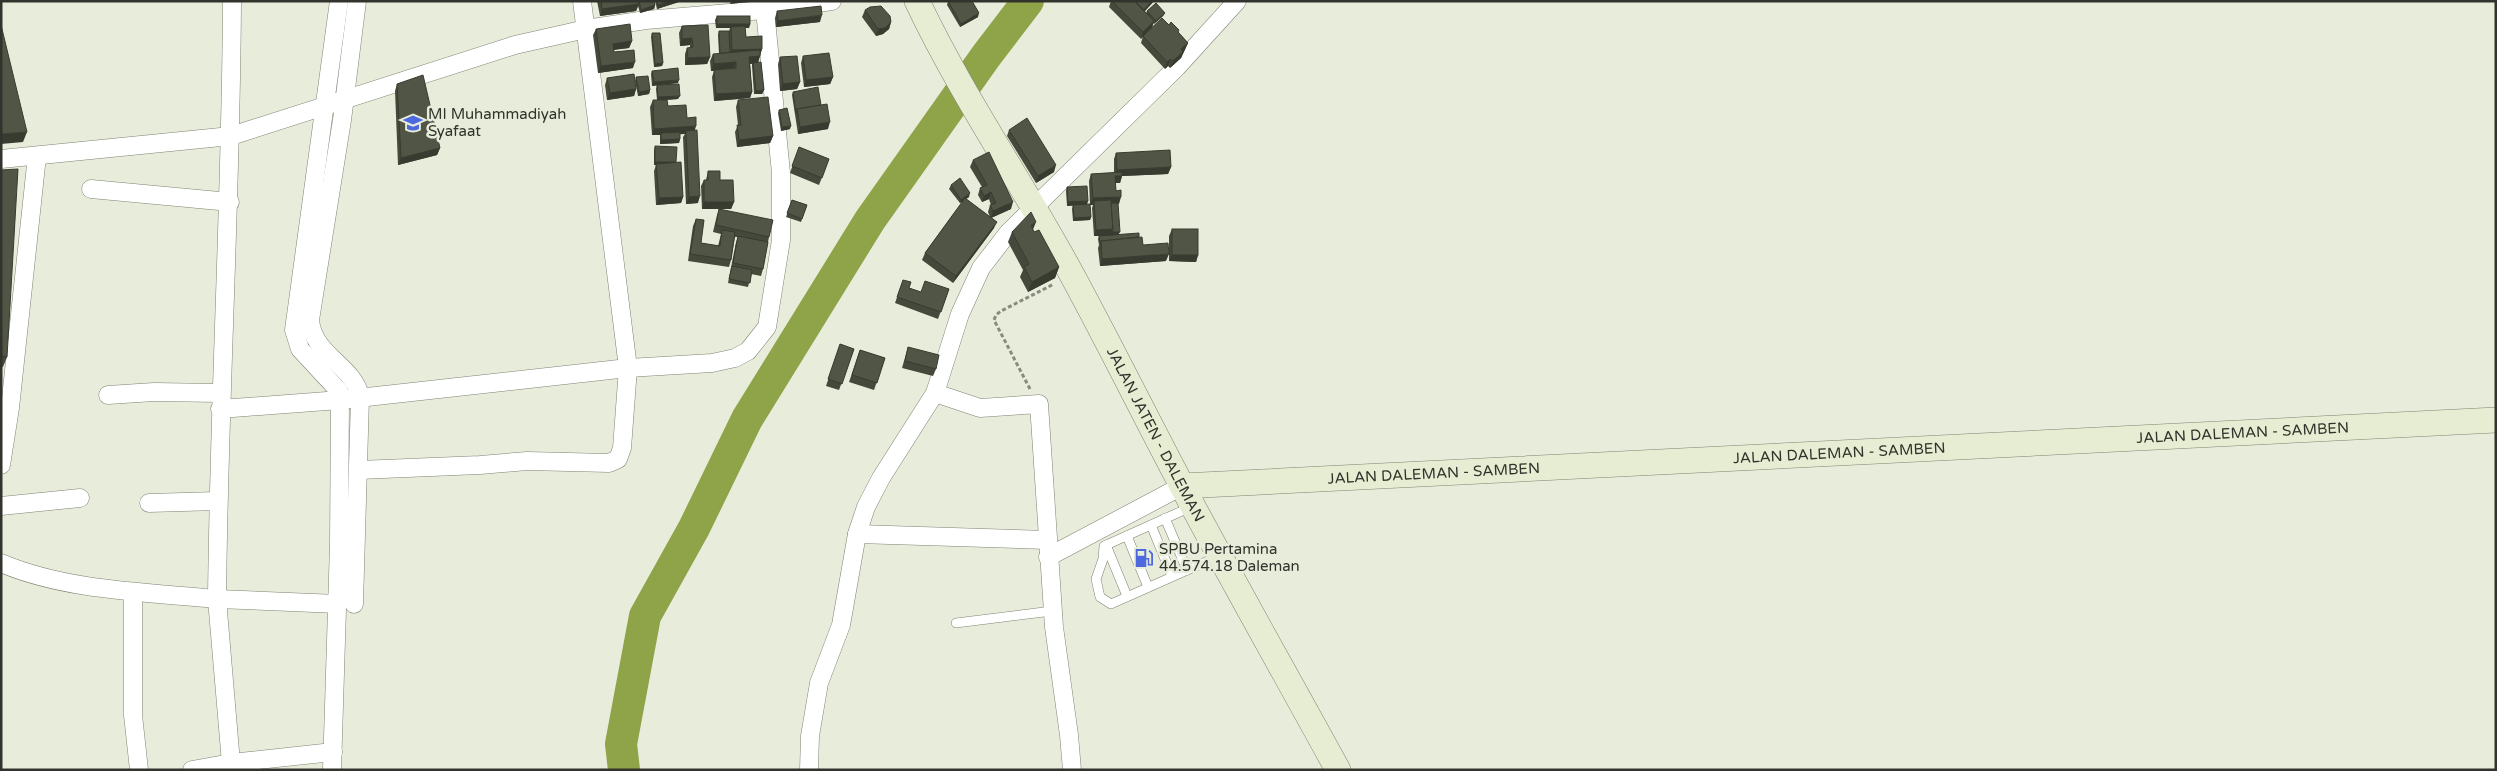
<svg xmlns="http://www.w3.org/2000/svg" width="2497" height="771" font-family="'Varela Round',sans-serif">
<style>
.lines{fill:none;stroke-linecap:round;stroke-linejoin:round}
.river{stroke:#8fa349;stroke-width:32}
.service-casing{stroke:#7e8372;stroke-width:10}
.minor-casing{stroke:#7e8372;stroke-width:19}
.secondary-casing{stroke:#7e8372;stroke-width:26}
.path{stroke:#888b7f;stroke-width:3;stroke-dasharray:4 2.5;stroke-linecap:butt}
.service{stroke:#fff;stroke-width:9}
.minor{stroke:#fff;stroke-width:18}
.secondary{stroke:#e7edd2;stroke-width:25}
.wall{fill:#45493b}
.shaded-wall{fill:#383c30}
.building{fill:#505545;stroke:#383c30}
.labels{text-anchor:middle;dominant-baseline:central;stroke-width:5;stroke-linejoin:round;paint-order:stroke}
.poi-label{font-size:15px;fill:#31332c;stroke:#e8eddb;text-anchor:start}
.street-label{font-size:15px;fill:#31332c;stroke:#e8eddb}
</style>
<rect width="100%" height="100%" fill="#e8eddb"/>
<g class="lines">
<!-- river -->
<path class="river" d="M624 770 621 744 645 616 694 528 747 419 870 220 986 56 1028 1"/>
<!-- service casing -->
<g class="service-casing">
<g id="service">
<path d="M1191 507 1104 546 1103 559 1096 579 1100 597 1111 604 1219 556"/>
<path d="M1165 518 1187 570"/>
<path d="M1151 525 1172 576"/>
<path d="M1127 536 1148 587"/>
<path d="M1106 545 1127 596"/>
<path d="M956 623 1052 611"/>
</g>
</g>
<!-- minor casing -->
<g class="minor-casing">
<g id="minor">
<path d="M1 159 231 136 515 45 586 29 646 20 765 10 832 1"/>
<path d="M91 189 230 202"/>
<path d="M935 393 980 408 1039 404 1054 627 1069 735 1072 770"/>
<path d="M108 395 154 392 220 393"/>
<path d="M220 409 340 400 628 368 712 363 735 358 748 351 767 327 781 240V173L765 10"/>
<path d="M1 465 10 408 37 156"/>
<path d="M359 470 480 465 527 461 609 463 618 459 622 448 628 368 582 1"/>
<path d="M149 503 218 501"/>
<path d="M1 506 80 498"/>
<path d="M857 534 1047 540"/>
<path d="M1048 557 1182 486"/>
<path d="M1 563C67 591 146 592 217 599 219 399 231 201 232 1"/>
<path d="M133 593V715L139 770"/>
<path d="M354 604 360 397C355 366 313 356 310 320L342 120 357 1"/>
<path d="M231 763 217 599 338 604"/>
<path d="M192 770 231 763 333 752"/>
<path d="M332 770 339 544 340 400 339 391 300 349 294 330 339 1"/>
<path d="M809 770 810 736 819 683 841 625 857 534 866 507 881 478 935 393 960 314 981 268 1008 233 1177 67 1237 1"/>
</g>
</g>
<!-- secondary casing -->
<g class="secondary-casing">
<g id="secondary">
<path id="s1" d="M917 1C962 96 1021 181 1071 273 1109 343 1144 414 1181 484 1232 580 1286 675 1338 770"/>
<path id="s2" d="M1182 486 2496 420"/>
</g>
</g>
<!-- path -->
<path class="path" d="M1030 389 994 320 996 315 1001 311 1054 284"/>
<!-- service -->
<use href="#service" class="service"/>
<!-- minor -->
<use href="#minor" class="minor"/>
<!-- secondary -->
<use href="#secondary" class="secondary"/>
</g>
<!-- wall -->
<g class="wall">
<path d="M597 1H654L655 5 654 9 640 13 638 6 636 11 600 16Z"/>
<path d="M655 1H682L657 9Z"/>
<path d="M948 1 978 17 960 27 947 5Z"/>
<path d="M1111 1H1154L1145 11 1146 13 1147 11 1165 13 1163 16 1154 24 1153 23 1152 28 1146 34 1169 25 1179 33 1188 43 1181 58 1170 68 1168 66 1165 69 1141 43 1143 36 1141 39 1109 7Z"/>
<path d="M865 10 891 22 889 29 883 34 876 36 862 17Z"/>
<path d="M777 11 820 22 776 27 775 18Z"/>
<path d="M717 16 750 24 749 28H745L746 37 762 49 758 62 764 90 762 94H754L752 66V64H750L752 92 750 98 714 101 712 77 714 71H711L710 61 713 54H719L718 35 719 31H729L730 28H716L715 20Z"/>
<path d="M682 26 710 57 707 64 685 65V54L687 48H690V45L680 46 679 33Z"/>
<path d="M596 29 632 41 629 48 614 50V52L633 68 598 73 593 35Z"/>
<path d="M652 33 663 63 662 66 654 67 651 37Z"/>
<path d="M803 56 833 77 830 84 804 87 801 63Z"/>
<path d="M780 57 800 82 797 89 780 91 778 64Z"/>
<path d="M652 71 678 83 657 85 678 99 667 100 668 106 687 118 695 130 698 203 686 204 683 137 685 134H680V139L679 143 660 144V135H652L650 107 653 100H657L656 89 657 85 652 86 651 74Z"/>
<path d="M636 77 650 90 649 94 638 96 635 81Z"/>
<path d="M607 78 636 89 634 96 607 100 605 85Z"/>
<path d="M397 84 440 148 437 155 398 165 395 91Z"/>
<path d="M793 92 821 105 828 129 798 134 792 95Z"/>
<path d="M738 100 773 136 770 143 737 147 735 132 738 125 736 107Z"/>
<path d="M779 110 790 129 781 131 778 113Z"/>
<path d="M1009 130 1054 172 1036 183 1007 136Z"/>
<path d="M655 146 676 162 683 197 681 203 656 205 654 171 656 165H654V150Z"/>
<path d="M799 147 829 159 819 185 790 173Z"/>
<path d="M1116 153 1171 167 1168 174 1122 176 1120 183H1115L1116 191 1119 204H1118V235L1139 237 1143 245 1166 261 1100 266 1098 248 1099 245 1098 239 1099 236H1094L1092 208 1093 205H1090L1089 181 1091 174 1114 173V159Z"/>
<path d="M973 160 1011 209 991 218 994 228 953 283 922 260 925 253 963 201 960 203 949 189 951 185 969 197 966 199 990 217 988 212 990 205H991L989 199 982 202 978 195 980 188 982 187 970 167Z"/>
<path d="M1 170 7 357 3 367H1Z"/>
<path d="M708 171 720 180 734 202 731 209H720L769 237 768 242 763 269 761 276 751 274 748 287 728 283 736 242 738 237H735L731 260 729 267 688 261 693 226 696 219 701 243 718 246 721 234 713 232 717 215 719 209H702L701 186 704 180H706Z"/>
<path d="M1067 187 1087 204 1091 217 1090 220 1073 221 1072 209 1073 205 1067 206 1066 191Z"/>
<path d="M792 200 807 205 801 222 786 217Z"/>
<path d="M1172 229 1198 255 1196 262 1169 261V236Z"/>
<path d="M1033 230 1059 267 1055 278 1028 292 1020 277 1023 270 1008 242 1012 232Z"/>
<path d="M903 280 909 288 921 292 949 289 938 319 895 303Z"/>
<path d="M840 344 854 349 839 390 826 386Z"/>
<path d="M908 347 936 369 933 376 902 368Z"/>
<path d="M860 350 885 358 874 390 849 382Z"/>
</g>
<!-- shaded-wall -->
<g class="shaded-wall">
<path d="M672 1H682L657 9 658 5Z"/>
<path d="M731 1H757L730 4Z"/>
<path d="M1152 1H1154L1143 13 1144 10Z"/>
<path d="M639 4 636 11 600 16 602 9Z"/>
<path d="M655 5 654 9 640 13 641 10Z"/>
<path d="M979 13 978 17 960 27 961 24Z"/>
<path d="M1165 13 1163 16 1154 24 1156 21Z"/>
<path d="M822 15 820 22 776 27 778 21Z"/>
<path d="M1154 21 1152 28 1141 39 1143 32Z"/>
<path d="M891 22 889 29 883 34 876 36 878 29Z"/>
<path d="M717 24H750L749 28H716Z"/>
<path d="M692 38 690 45 680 46 682 39Z"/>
<path d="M632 41 629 48 610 50 613 44Z"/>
<path d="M1188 43 1181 58 1170 68 1173 61 1181 49Z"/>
<path d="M762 49 760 55 730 53 732 50Z"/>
<path d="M760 56 758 63 746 64 749 57Z"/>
<path d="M710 57 707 64 685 65 688 58Z"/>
<path d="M1171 59 1168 66 1165 69 1167 62Z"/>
<path d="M635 62 633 68 598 73 601 66Z"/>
<path d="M736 62 733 69 711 71 714 64Z"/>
<path d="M663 63 662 66 654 67 655 64Z"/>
<path d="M833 77 830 84 804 87 806 80Z"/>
<path d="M679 80 678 83 652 86 654 82Z"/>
<path d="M800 82 797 89 780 91 783 84Z"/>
<path d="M636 89 634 96 607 100 610 93Z"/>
<path d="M650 90 649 94 638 96 639 92Z"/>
<path d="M764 90 762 94H754L756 91Z"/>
<path d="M752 92 750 98 714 101 716 94Z"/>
<path d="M680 96 678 99 657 100 658 97Z"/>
<path d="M830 122 828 129 798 134 800 127Z"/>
<path d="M696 126 694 133 686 131 685 134 661 135V133L660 135H652L654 129Z"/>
<path d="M791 126 790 129 781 131 782 127Z"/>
<path d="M27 132 23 142 1 144V134Z"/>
<path d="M773 136 770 143 737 147 739 140Z"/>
<path d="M680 139 679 143 660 144 661 140Z"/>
<path d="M440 148 437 155 398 165 401 158Z"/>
<path d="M655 162H676L675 165H654Z"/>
<path d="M1056 165 1054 172 1036 183 1038 176Z"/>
<path d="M1171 167 1168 174 1122 176 1120 183H1112L1117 170Z"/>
<path d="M991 192 989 199 982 202 984 196Z"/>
<path d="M970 193 969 197 960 203 961 200Z"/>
<path d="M700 196 698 203 686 204 689 197Z"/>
<path d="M683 197 681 203 656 205 659 198Z"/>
<path d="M1121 197 1119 204 1094 205V201L1093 205H1090L1093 198Z"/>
<path d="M1088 201 1087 205 1067 206 1068 202Z"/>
<path d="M704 202H734L731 209H702Z"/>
<path d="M1013 202 1011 209 991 218 993 211Z"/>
<path d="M1091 217 1090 220 1073 221 1074 218Z"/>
<path d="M997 222 994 228 953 283 956 276Z"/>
<path d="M1036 222 1032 232 1031 225Z"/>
<path d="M1113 229 1120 232 1118 235 1094 236 1096 230Z"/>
<path d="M1169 254 1166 261 1100 266 1102 259Z"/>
<path d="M1172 255H1198L1196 262 1169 261Z"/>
<path d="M1059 267 1055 278 1028 292 1032 282Z"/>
</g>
<!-- building -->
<g class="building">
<path d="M601 1H638L639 4 602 9Z"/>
<path d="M639 1H654L655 5 641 10Z"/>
<path d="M657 1H672L658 5Z"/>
<path d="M948 1H972L979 13 961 24Z"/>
<path d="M1112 1H1134L1154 21 1143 32Z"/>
<path d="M1135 1H1152L1144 10Z"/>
<path d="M1156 3 1165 13 1156 21 1147 11Z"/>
<path d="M821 6 822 15 778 21 777 11Z"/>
<path d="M881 6 890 16 891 22 885 28 878 29 865 10 870 7Z"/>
<rect x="717" y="16" width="33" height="8"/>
<path d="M1162 18 1169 25 1171 22 1179 30 1178 32 1188 43 1181 49 1183 52 1173 61 1171 59 1167 62 1143 36Z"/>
<path d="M630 24 632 41 613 44 614 52 634 50 635 62 601 66 596 29Z"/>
<path d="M1 25 27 132 1 134Z"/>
<path d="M708 25 710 57 688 58 687 48 693 47 692 38 682 39V26Z"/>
<path d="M745 26 746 37 762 36V49L732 50 731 27Z"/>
<path d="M719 31H729L730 53H720Z"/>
<path d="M652 33H660L663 63 655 64Z"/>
<path d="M760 50V56L749 57 752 92 716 94 714 70 736 68V62L714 64 713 54Z"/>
<path d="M829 53 833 77 806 80 803 56Z"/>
<path d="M797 56 800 82 783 84 780 57Z"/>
<path d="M761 62 764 90 756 91 753 63Z"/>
<path d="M678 68 679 80 654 82 652 71Z"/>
<path d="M634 74 636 89 610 93 607 78Z"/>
<path d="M423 75 440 148 401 158 397 84Z"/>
<path d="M648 76 650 90 639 92 636 77Z"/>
<path d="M679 84 680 96 658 97 657 85Z"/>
<path d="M818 87 821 105 797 109 796 113 793 92Z"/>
<path d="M768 97 773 136 739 140 737 125H741L738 100Z"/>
<path d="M653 100H667L668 106 686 105 687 118 696 117V126L654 129Z"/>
<path d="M827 104 830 122 800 127 797 109Z"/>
<path d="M787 108 791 126 782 127 779 110Z"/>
<path d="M1027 118 1056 165 1038 176 1009 130Z"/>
<path d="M697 130 700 196 689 197 686 131Z"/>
<path d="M680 132V139L661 140V133Z"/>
<path d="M655 146 677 147 676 162H655Z"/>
<path d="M799 147 829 159 822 178 792 166Z"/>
<path d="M1170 150 1171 167 1117 170 1116 153Z"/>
<path d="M989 152 1013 202 993 211 990 205 996 203 991 192 984 196 980 188 987 185 973 160Z"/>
<path d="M681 162 683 197 659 198 656 164Z"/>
<path d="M18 169 7 357 1 356V170Z"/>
<path d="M708 171H720V180H733L734 202H704V180H708Z"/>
<path d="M1122 172V176H1115L1116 191 1121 190V197L1093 198 1091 174Z"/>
<path d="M960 178 970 193 961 200 951 185Z"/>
<path d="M1087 186 1088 201 1068 202 1067 187Z"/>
<path d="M965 198 997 222 956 276 925 253Z"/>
<path d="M792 200 807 205 802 219 787 213Z"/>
<path d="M1111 200 1113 229 1096 230 1094 201Z"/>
<path d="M1111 203H1118L1120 232H1112L1113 229Z"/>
<path d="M1090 204 1091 217 1074 218 1073 205Z"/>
<path d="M719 209 773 220 769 237 716 225Z"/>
<path d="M1031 212 1036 222 1031 225 1034 232 1039 230 1059 267 1032 282 1024 267 1029 264 1012 232Z"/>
<path d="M696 219 704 220 701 243 720 246 722 230 735 232 731 260 690 254Z"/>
<rect x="1172" y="229" width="26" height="26"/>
<path d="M1139 233V237L1101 241 1100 242 1099 236Z"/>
<path d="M738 236 768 242 763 269 733 263Z"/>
<path d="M1142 237 1143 245 1168 243 1169 254 1102 259 1101 241Z"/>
<path d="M732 266 752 270 750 283 729 279Z"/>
<path d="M903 280 911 282 909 288 921 292 925 281 949 289 941 312 897 297Z"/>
<path d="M840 344 854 349 842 384 828 379Z"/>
<path d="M908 347 939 355 936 369 905 361Z"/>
<path d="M860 350 885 358 877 383 852 375Z"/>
</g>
<!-- icons -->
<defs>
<g id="school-bare" transform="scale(1.5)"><path d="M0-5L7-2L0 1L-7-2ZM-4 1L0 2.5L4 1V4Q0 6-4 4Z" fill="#4e68dd" stroke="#e8eddb" stroke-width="2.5" paint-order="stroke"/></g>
<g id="fuel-bare" transform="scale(1.5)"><path d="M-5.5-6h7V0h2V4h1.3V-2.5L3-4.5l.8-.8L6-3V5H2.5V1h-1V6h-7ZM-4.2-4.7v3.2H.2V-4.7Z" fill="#4e68dd" stroke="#e8eddb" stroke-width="2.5" paint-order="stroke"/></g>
</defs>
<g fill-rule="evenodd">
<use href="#school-bare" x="413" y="123"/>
<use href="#fuel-bare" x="1144" y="558"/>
</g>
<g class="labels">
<!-- poi labels -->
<g class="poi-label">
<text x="428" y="114">MI Muhammadiyah<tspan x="428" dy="17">Syafaat</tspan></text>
<text x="1159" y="549">SPBU Pertamina<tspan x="1159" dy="17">44.574.18 Daleman</tspan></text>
</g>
<!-- street labels -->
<g class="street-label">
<text stroke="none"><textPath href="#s2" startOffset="1062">JALAN DALEMAN - SAMBEN</textPath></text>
<text stroke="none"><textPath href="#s1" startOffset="495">JALAN JATEN - DALEMAN</textPath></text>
<text stroke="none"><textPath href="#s2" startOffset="658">JALAN DALEMAN - SAMBEN</textPath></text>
<text stroke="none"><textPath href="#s2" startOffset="252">JALAN DALEMAN - SAMBEN</textPath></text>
</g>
</g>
<!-- border -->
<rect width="2497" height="771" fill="none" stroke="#31332c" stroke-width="5"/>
</svg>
